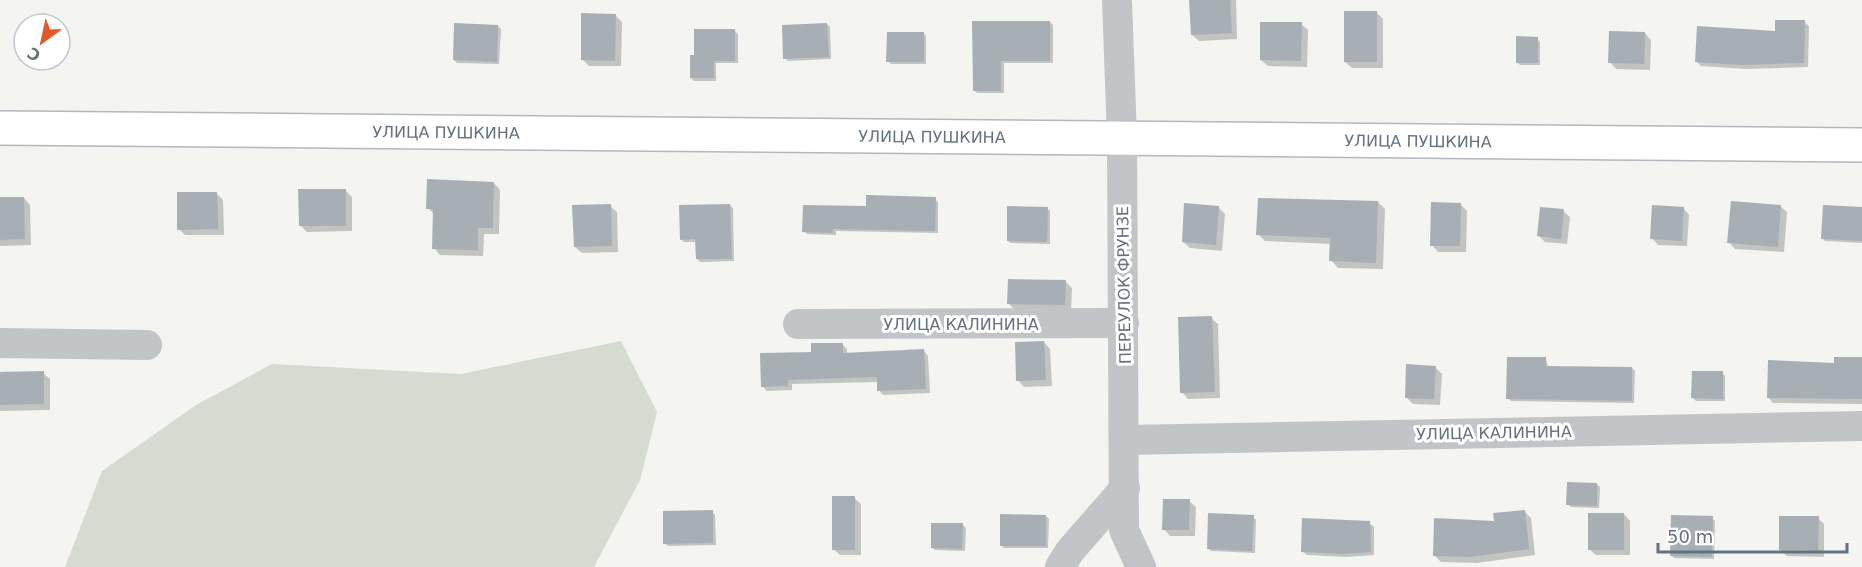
<svg xmlns="http://www.w3.org/2000/svg" width="1862" height="567" font-family="'DejaVu Sans',sans-serif">
<style>
.green{fill:#d5dbd1}
.shadow{fill:#0003}
.building{fill:#a7afb5}
.lines{fill:none;stroke-linecap:round;stroke-linejoin:round}
.secondary-casing{stroke:#b4b8bc;stroke-width:36}
.street{stroke:#c1c5c8;stroke-width:30}
.secondary{stroke:#fff;stroke-width:33}
.labels{text-anchor:middle;dominant-baseline:central;stroke-width:6;stroke-linejoin:round;paint-order:stroke}
.street-label{font-size:16px;fill:#637281;stroke:#fff}
</style>
<rect width="100%" height="100%" fill="#f4f4f0"/>
<!-- green -->
<path class="green" d="M621 341 657 412 640 480 594 567H65L102 471 196 405 272 364 461 374Z"/>
<!-- shadow -->
<g class="shadow">
<path d="M1190 0H1236L1237 39 1199 41 1192 35Z"/>
<path d="M1377 13 1383 19V68H1352L1345 62Z"/>
<path d="M615 15 622 22 621 66H589L582 59Z"/>
<path d="M1050 22 1053 25V63H1004V93H977L974 90V23Z"/>
<path d="M1804 22 1809 26 1808 67 1746 69 1701 66 1696 61Z"/>
<path d="M827 24 830 27 831 59 788 61 785 58Z"/>
<path d="M1301 24 1308 30 1307 67 1268 66 1261 60Z"/>
<path d="M498 26 501 29 499 64 457 63 454 60Z"/>
<path d="M735 31 738 34V63H716V81H694L691 78Z"/>
<path d="M923 33 926 36V64H891L888 61Z"/>
<path d="M1645 33 1651 40 1650 70 1616 69 1610 62Z"/>
<path d="M1537 39 1540 42V65H1520L1517 62Z"/>
<path d="M494 183 500 190 499 234H484L483 256 440 255 434 248 435 215 428 208Z"/>
<path d="M345 190 352 197V231L307 232 300 225Z"/>
<path d="M217 194 223 200 224 235H185L179 229Z"/>
<path d="M24 198 30 205 31 245 0 246V199Z"/>
<path d="M935 199 938 202V233L836 231V235L807 234 804 231 867 208Z"/>
<path d="M1378 202 1385 209 1383 269 1338 268 1331 260 1332 244 1265 241 1258 234Z"/>
<path d="M1460 204 1467 211 1466 252H1438L1432 245Z"/>
<path d="M730 205 733 208 734 261 700 262 697 259V242H684L681 239Z"/>
<path d="M610 206 617 212 618 252 582 253 575 247Z"/>
<path d="M1780 206 1787 212 1784 252 1735 249 1729 242Z"/>
<path d="M1218 207 1225 214 1222 251 1190 248 1183 242Z"/>
<path d="M1047 208 1050 211V244L1011 243 1008 241Z"/>
<path d="M1683 208 1689 215 1687 246 1658 245 1652 238Z"/>
<path d="M1862 208V243L1825 241 1822 238Z"/>
<path d="M1563 211 1570 217 1567 244 1545 242 1539 236Z"/>
<path d="M1065 281 1072 288 1071 311 1015 310 1009 304Z"/>
<path d="M1211 318 1218 324 1220 398 1188 399 1182 392Z"/>
<path d="M1044 342 1050 349 1052 386 1024 387 1018 380Z"/>
<path d="M842 344 847 349V354L924 351 928 356 930 393 883 395 879 390 878 382 792 384V390L767 391 762 386 812 353Z"/>
<path d="M1546 359 1548 367 1632 368 1635 371 1634 403 1511 401 1508 398Z"/>
<path d="M1862 359V404L1773 403 1768 397 1835 364Z"/>
<path d="M1435 367 1442 374 1440 405 1413 404 1406 397Z"/>
<path d="M43 373 50 379V410L0 411V374Z"/>
<path d="M1722 373 1725 376V401H1696L1693 398Z"/>
<path d="M1597 484 1600 487 1599 508 1571 507 1568 504Z"/>
<path d="M854 498 861 504V555H840L833 549Z"/>
<path d="M1189 501 1196 507 1195 536H1170L1164 529Z"/>
<path d="M1524 511 1531 518 1535 555 1477 563 1441 562 1434 555 1496 522Z"/>
<path d="M712 512 715 515 716 545 668 546 665 543Z"/>
<path d="M1624 514 1630 521V555H1596L1589 549Z"/>
<path d="M1046 516 1049 519 1048 548H1004L1001 545Z"/>
<path d="M1253 517 1256 520 1255 553 1211 551 1208 548Z"/>
<path d="M1712 518 1715 521 1714 559 1674 558 1671 555Z"/>
<path d="M1818 518 1824 524V557L1787 556 1780 550Z"/>
<path d="M1369 523 1374 527V555L1347 557 1307 555 1302 551Z"/>
<path d="M963 525 966 528 965 551 935 550 932 547Z"/>
</g>
<!-- building -->
<g class="building">
<path d="M1189 0H1230L1232 33 1191 35Z"/>
<rect x="1344" y="11" width="33" height="51"/>
<path d="M581 13 616 14 615 61 581 60Z"/>
<path d="M1775 20H1805L1804 63 1741 65 1695 62 1697 26 1775 31Z"/>
<path d="M972 21H1050V61H1001V91H973Z"/>
<path d="M1260 22H1302L1301 61 1260 60Z"/>
<path d="M454 23 498 25 497 62 453 60Z"/>
<path d="M827 23 829 57 783 59 782 25Z"/>
<path d="M694 29H735V61H714V78H690V55H694Z"/>
<path d="M1609 31 1645 32 1644 64 1608 63Z"/>
<path d="M887 32H924V62H886Z"/>
<path d="M1516 36 1538 37V63H1516Z"/>
<path d="M427 179 494 182 493 228H478V250L432 249 433 209H426Z"/>
<path d="M298 189H346V226H299Z"/>
<path d="M177 192H217L218 229 177 230Z"/>
<path d="M866 195 936 197 935 231 833 229V233L802 232 803 205 866 206Z"/>
<path d="M0 197H24L25 239 0 240Z"/>
<path d="M1258 198 1378 201 1376 263 1329 261 1330 238 1256 235Z"/>
<path d="M1731 201 1781 205 1778 247 1727 243Z"/>
<path d="M1431 202 1461 203 1460 246H1430Z"/>
<path d="M1184 203 1219 206 1216 245 1182 242Z"/>
<path d="M611 204 612 246 574 247 572 205Z"/>
<path d="M730 204 732 259H696L695 239 680 240 679 205Z"/>
<path d="M1652 205 1684 207 1682 241 1650 239Z"/>
<path d="M1823 205 1862 207V241L1821 239Z"/>
<path d="M1007 206 1048 207 1047 242 1007 241Z"/>
<path d="M1540 207 1564 209 1561 239 1537 236Z"/>
<path d="M1008 279 1066 280 1065 305 1007 304Z"/>
<path d="M1212 316 1215 392 1180 393 1178 317Z"/>
<path d="M1044 341 1046 380 1016 381 1015 342Z"/>
<path d="M811 343H843V353L924 349 926 389 877 391V377L788 380V386L761 387 760 353 811 352Z"/>
<path d="M1507 357H1546V366L1632 367V401L1506 399Z"/>
<path d="M1834 357H1862V399L1767 398 1768 360 1834 363Z"/>
<path d="M1406 364 1436 366 1434 399 1405 398Z"/>
<path d="M44 371V404L0 405V372Z"/>
<path d="M1692 371H1723V399L1691 398Z"/>
<path d="M1567 482 1597 483V506L1566 505Z"/>
<rect x="832" y="496" width="23" height="54"/>
<path d="M1163 499H1190L1189 530H1162Z"/>
<path d="M713 510V543L663 544V511Z"/>
<path d="M1525 510 1529 549 1470 557 1433 556 1434 518 1494 521 1493 513Z"/>
<path d="M1208 513 1254 515 1252 551 1207 549Z"/>
<rect x="1588" y="513" width="36" height="37"/>
<path d="M1000 514 1046 515V546H1000Z"/>
<path d="M1671 515 1713 516 1712 557 1670 556Z"/>
<path d="M1779 516H1819L1818 551 1779 550Z"/>
<path d="M1302 518 1370 521 1371 552 1342 554 1301 552Z"/>
<path d="M931 523H963L962 549 931 548Z"/>
</g>
<g class="lines">
<!-- secondary casing -->
<g class="secondary-casing">
<g id="secondary">
<path id="s1" d="M0 128 1862 145"/>
</g>
</g>
<!-- street -->
<g class="street">
<path d="M1117 0 1122 138 1124 530 1141 567"/>
<path d="M798 324 1124 323"/>
<path d="M0 343 147 345"/>
<path d="M1125 440 1862 426"/>
<path d="M1060 567 1070 551 1125 488"/>
</g>
<!-- secondary -->
<use href="#secondary" class="secondary"/>
</g>
<g class="labels">
<!-- street labels -->
<g class="street-label">
<text stroke="none"><textPath href="#s1" startOffset="446">УЛИЦА ПУШКИНА</textPath></text>
<text stroke="none"><textPath href="#s1" startOffset="932">УЛИЦА ПУШКИНА</textPath></text>
<text stroke="none"><textPath href="#s1" startOffset="1418">УЛИЦА ПУШКИНА</textPath></text>
<text transform="translate(1124 285) rotate(-91)">ПЕРЕУЛОК ФРУНЗЕ</text>
<text x="961" y="324">УЛИЦА КАЛИНИНА</text>
<text transform="translate(1494 433) rotate(-1)">УЛИЦА КАЛИНИНА</text>
</g>
</g>
<!-- north arrow -->
<g transform="translate(42 42) rotate(213)"><circle r="28" fill="#ffffff" stroke="#c1c7cd" stroke-width="1.5"/>
<path d="M0-4.5L10 22L0 15L-10 22Z" fill="#e15a23"/>
<text y="-9" font-size="16" font-weight="bold" text-anchor="middle" fill="#637281">С</text>
</g>
<!-- scale -->
<path d="M1658 543v9h189v-9" fill="none" stroke="#637281" stroke-width="3"/>
<text x="1667" y="543" font-size="18" fill="#637281" stroke="#ffffff" stroke-width="4.5" paint-order="stroke">50 m</text>
</svg>
